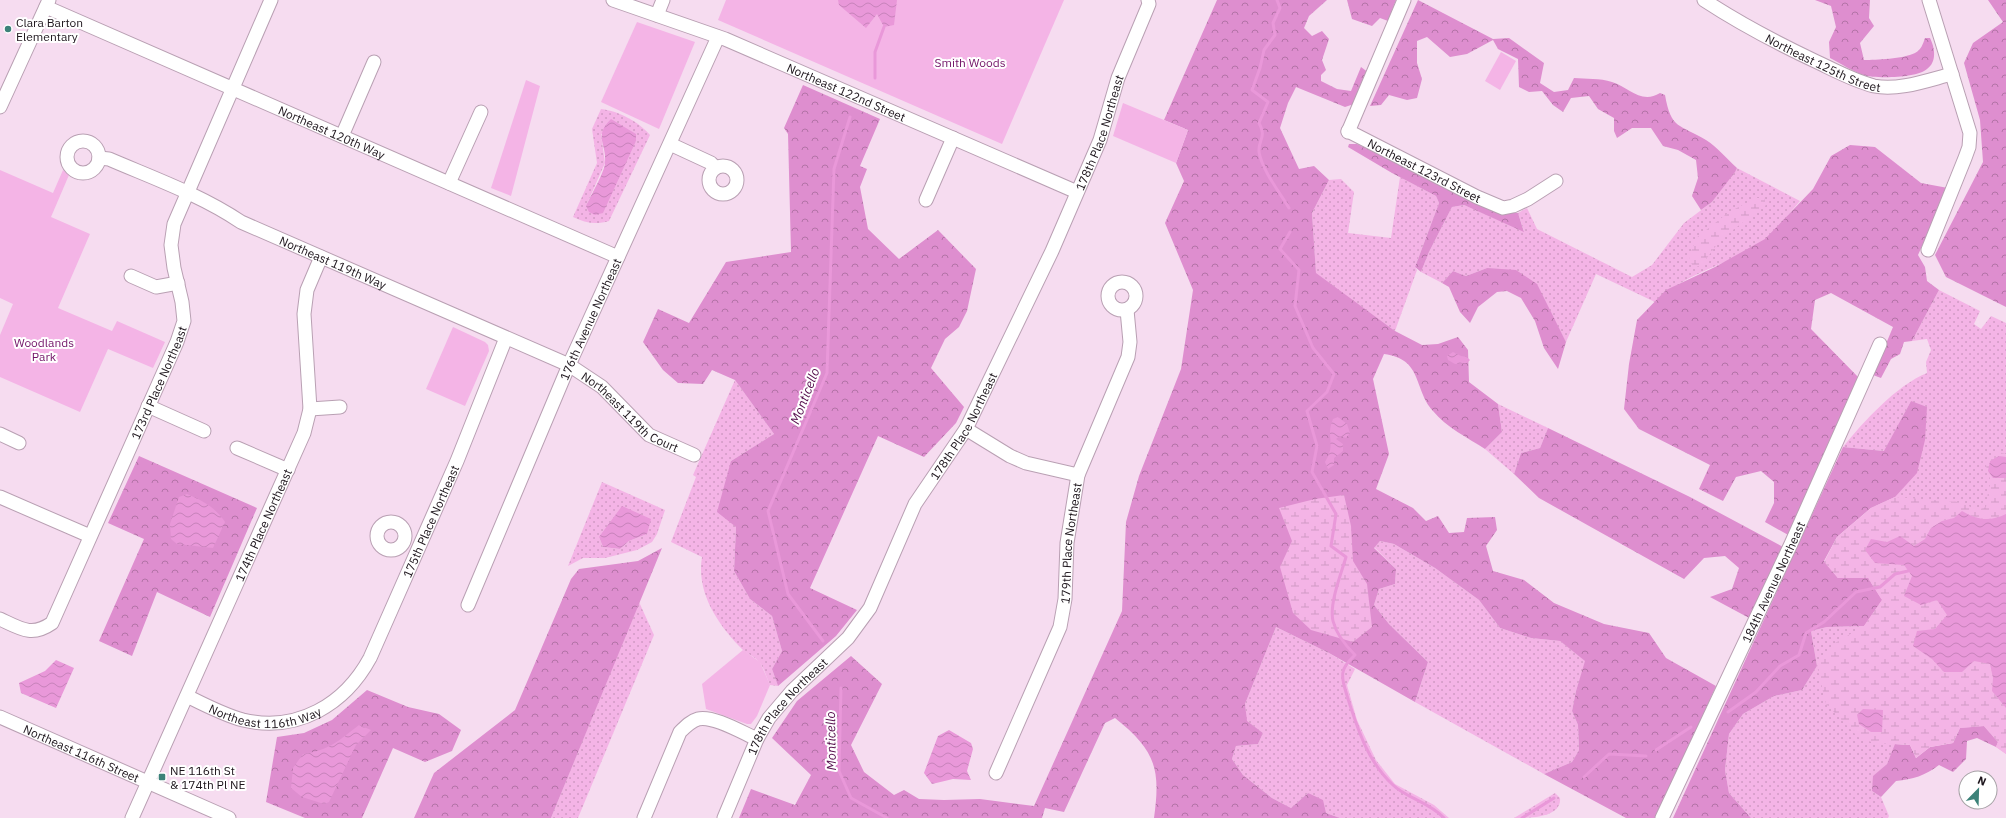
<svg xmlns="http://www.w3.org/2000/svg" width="2006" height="818" font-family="'IBM Plex Sans',sans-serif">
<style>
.grass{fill:url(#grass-dots);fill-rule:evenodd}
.forest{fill:url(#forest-crowns)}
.wetland{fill:url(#wetland-marsh)}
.park{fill:#f4b4e6}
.water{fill:url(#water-waves)}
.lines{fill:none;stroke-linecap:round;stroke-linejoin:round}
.stream{stroke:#e998d9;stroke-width:3}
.minor-casing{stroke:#b9a0b3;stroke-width:15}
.minor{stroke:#fff;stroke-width:13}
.poi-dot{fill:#3c8279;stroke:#fff;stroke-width:1.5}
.labels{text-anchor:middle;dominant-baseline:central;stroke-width:4;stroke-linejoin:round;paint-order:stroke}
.poi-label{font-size:12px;fill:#1c141b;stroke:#fff;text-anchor:start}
.street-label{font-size:12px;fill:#1c141b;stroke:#fff}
.park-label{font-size:12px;fill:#721367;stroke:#fff}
.water-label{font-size:13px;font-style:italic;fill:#540c4b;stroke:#fff}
</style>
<defs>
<pattern id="grass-dots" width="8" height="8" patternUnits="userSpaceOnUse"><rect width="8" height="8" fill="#f4b4e6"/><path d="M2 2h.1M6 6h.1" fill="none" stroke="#d19ac5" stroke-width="1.8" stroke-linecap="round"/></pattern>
<pattern id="forest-crowns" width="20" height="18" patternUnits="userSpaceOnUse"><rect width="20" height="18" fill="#de8ecf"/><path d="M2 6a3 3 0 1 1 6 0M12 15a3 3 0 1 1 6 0" fill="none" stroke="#b373a7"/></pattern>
<pattern id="wetland-marsh" width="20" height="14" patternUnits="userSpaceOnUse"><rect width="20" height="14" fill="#f4b4e6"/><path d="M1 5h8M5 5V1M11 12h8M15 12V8" fill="none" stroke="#d19ac5"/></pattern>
<pattern id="water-waves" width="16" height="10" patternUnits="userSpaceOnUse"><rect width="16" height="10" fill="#e998d9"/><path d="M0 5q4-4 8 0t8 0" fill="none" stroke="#c782ba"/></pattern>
</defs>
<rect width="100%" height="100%" fill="#f6dcf0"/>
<!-- grass -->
<g class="grass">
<path d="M601 109C619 111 639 122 650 135L609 221C596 225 585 223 573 217L597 163 592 129ZM601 134 636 141 586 206 605 163Z"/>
<path d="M1737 168 1800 201C1789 213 1778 230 1765 240 1732 264 1682 274 1655 302L1596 274 1566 342 1553 318 1487 268 1466 276 1453 271 1442 283 1421 272 1429 252 1452 207 1464 205 1524 231 1518 213 1527 208 1537 229 1632 277 1652 265 1684 223 1712 202Z"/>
<path d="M1400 177 1436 196 1439 203 1415 267 1417 270 1395 331 1316 274 1312 213 1329 180 1341 179 1354 192 1348 233 1391 238Z"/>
<path d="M1939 290 1980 311 1974 324 1981 329 1991 316 2006 323V754L1996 747 1998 742 1984 726 1896 744 1887 764 1874 776 1872 791 1881 797 1889 816 1888 818H1751L1729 793 1725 770 1729 734 1743 714 1774 696 1802 690 1817 666 1811 631 1827 627 1864 626 1838 578 1871 508 1895 497 1911 401 1885 451 1843 447C1863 422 1897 385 1927 373L1926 362 1931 350 1927 339 1912 341Z"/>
<path d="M735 380 774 434 731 461 736 526 734 571 750 599 772 616 782 651 772 669 778 686 770 685C767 679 764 668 760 663 756 657 747 654 743 650 718 625 696 593 702 557L671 542 696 477 693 475Z"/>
<path d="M1498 404 1548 428 1540 448 1521 453 1514 474 1485 449 1502 432Z"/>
<path d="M602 482 665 510 657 534 652 542 637 550 605 558H583L568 566ZM647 534 629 541 620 549 603 547 599 537Z"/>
<path d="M1380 541 1394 544 1435 568 1479 600 1500 628 1531 638 1560 641 1586 661 1576 691 1572 711 1578 725 1579 750 1572 762 1544 774 1415 702 1428 662 1389 624 1374 605 1379 589 1395 584 1396 569 1374 547Z"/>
<path d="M639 602 654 635 578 818H551Z"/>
<path d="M1276 627 1329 653 1355 669 1347 685 1357 720 1376 760 1395 784 1434 805 1449 818H1340L1326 813 1308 793 1291 808 1272 798 1243 775 1232 759 1236 746 1258 744 1263 733 1246 721 1245 704Z"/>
<path d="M1555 793 1560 798C1562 818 1528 818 1514 818Z"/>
</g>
<!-- forest -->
<g class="forest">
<path d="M1217 0H1327L1309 16 1304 28 1312 36 1322 31 1329 39 1322 60 1326 70 1321 75V81L1337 89 1351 91 1361 67 1369 73 1354 104 1345 107 1296 87 1288 103 1280 128 1299 169 1314 166 1329 180 1312 213 1316 273 1395 331 1422 345 1438 344 1458 337 1468 350 1469 382 1498 404 1502 432 1485 449C1468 438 1446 427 1433 411 1413 388 1423 359 1384 354L1373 379 1389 454 1376 489 1413 508 1426 521 1438 516 1449 533 1464 532 1467 518 1495 517 1497 530 1486 546 1493 571 1524 580 1554 603 1604 624 1649 633 1666 658 1716 686 1657 818H1626L1544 774 1572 762 1579 750 1578 725 1572 711 1576 691 1585 661 1560 641 1531 638 1500 628 1479 600 1435 568 1394 544 1380 541 1374 548 1396 569 1395 584 1379 589 1374 605 1389 624 1428 662 1415 702 1329 653 1276 627 1245 704 1247 721 1263 733 1258 744 1236 746 1232 759 1243 775 1272 798 1291 808 1308 793 1323 800 1326 813 1340 818H1154C1161 768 1155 750 1115 718L1105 723 1064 812 1045 808 1042 818H739L751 789 795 805 811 775 772 738 797 701 851 656 882 684 851 745 864 772 894 795 904 790 919 799 944 800 980 799 1034 806 1122 611 1126 522 1139 476 1181 369 1193 290 1165 223 1184 181 1176 163 1188 130 1164 120Z"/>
<path d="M1347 0H1396L1388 21 1380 18 1372 26 1352 19Z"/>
<path d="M1418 0 1493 39 1509 38 1544 63 1540 83 1554 92 1568 90 1574 78C1586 79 1600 78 1612 82 1629 87 1641 105 1660 93L1665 95C1671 130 1680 124 1706 140 1717 147 1727 159 1737 168L1735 172 1712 202 1701 210 1692 196 1698 178 1696 160 1678 150 1663 146 1651 128H1632L1617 138 1614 131V118L1598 109 1589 96 1571 98 1563 112 1553 105 1542 91 1529 92 1519 87 1518 59 1498 49 1493 40 1467 54 1450 57 1427 37 1417 41V63L1422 79 1417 98 1407 100 1389 95 1381 105 1370 106Z"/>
<path d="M1815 0H1870L1869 18 1874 26 1860 43 1864 60C1876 60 1903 59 1915 53 1921 50 1923 44 1925 38H1930C1935 48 1937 62 1927 69 1917 78 1876 79 1863 75 1852 71 1840 63 1830 58L1829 42 1836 27 1831 6Z"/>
<path d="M1988 0H2006V307L1946 277 1935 255 1983 162 1980 120 1964 63 1973 43 2003 22Z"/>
<path d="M803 85 880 119 860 166 867 169 860 187 868 229 899 259 938 230 976 269 967 311 959 327 945 339 931 368 964 407 956 423 924 457 878 436 810 588 857 610 836 636 778 686 772 669 782 651 772 616 750 599 734 571 736 527 717 512 731 461 774 434 735 380 712 370 703 384 678 383 663 370 643 342 658 309 689 323 726 262 791 252 788 134 784 128Z"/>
<path d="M1349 144H1357L1498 213H1518L1524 232 1464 205 1452 207 1429 252 1421 272 1415 267 1439 203 1436 196 1392 173 1348 147Z"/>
<path d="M1850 145 1875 147 1921 183 1948 188 1918 255 1925 267 1927 281 1939 290 1912 341 1904 342 1900 354 1891 359 1881 378 1873 375 1893 327 1831 293 1815 300 1811 329 1860 379 1790 536 1765 522 1774 503V482L1761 471 1736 477 1723 501 1699 489 1710 465 1639 429 1624 409 1629 364 1637 320 1666 290 1715 267 1765 239 1813 189 1831 156Z"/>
<path d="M1487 268 1516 270 1537 284 1566 342 1558 369 1544 348 1535 321 1521 298 1507 291 1497 292 1478 307 1470 323 1460 312 1449 287 1442 283 1453 271 1466 276Z"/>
<path d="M1911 401 1927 407 1925 440 1917 473 1895 497 1871 508 1837 537 1824 561 1838 578H1868L1882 600 1864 626 1827 627 1811 631 1817 666 1802 690 1774 696 1743 714 1729 734 1725 770 1729 793 1751 818H1673L1843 447 1884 451Z"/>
<path d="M1548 428 1690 497 1785 548 1751 619 1710 597 1732 589 1739 568 1725 556 1704 558 1684 579 1539 498 1514 474 1521 453 1540 448Z"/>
<path d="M139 456 257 508 210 617 157 592 132 656 99 641 144 539 108 523Z"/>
<path d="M662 548 551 818H414L434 773 515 710 571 579 579 569 638 561Z"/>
<path d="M367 690 408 707 439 714 461 730 452 751 425 762 393 748 362 818H305L266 802 277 737 304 733 332 720Z"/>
<path d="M1984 726 1998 742 1996 747 1977 738 1967 741 1966 759 1953 772 1939 765C1925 776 1913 779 1896 781L1881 797 1872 791 1873 776 1887 764 1895 744 1910 745 1916 758 1930 747 1953 743 1960 728Z"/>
</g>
<!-- wetland -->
<g class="wetland">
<path d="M1756 198H1764L1766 205 1721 239 1701 266 1693 267 1689 258 1696 238 1729 212Z"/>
<path d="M1994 451 2006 454V514C1990 522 1977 520 1962 512L1954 518 1942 521 1931 528 1925 539 1914 546 1900 537 1887 542 1871 539 1875 563 1904 565 1912 576 1921 605 1938 600 1947 615 1935 629 1913 646 1932 659 1944 672H1962L1974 661 1990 664 1993 678 1992 691 2006 708V754L1996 747 1998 742 1984 726 1960 728 1953 743 1930 747 1916 758 1910 745 1874 743 1858 737 1826 704 1817 666 1835 643 1864 626 1882 600 1868 578H1838L1824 562 1837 537 1871 508 1895 497 1960 502 1977 510 1986 507 1988 491 1991 482 1986 466Z"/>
<path d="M1344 495 1351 526 1353 561 1367 584 1372 627 1353 642 1311 630 1293 613 1280 567 1292 541 1279 508 1315 499Z"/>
</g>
<!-- park -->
<g class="park">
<path d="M726 0H1064L1002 144 718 20Z"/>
<path d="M637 22 695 42 659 129 601 102Z"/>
<path d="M1501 52 1516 61 1500 90 1485 81Z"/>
<path d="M526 80 540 86 511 196 491 188Z"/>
<path d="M1123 103 1188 130 1176 163 1113 136Z"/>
<path d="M0 170 53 193 63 170 69 175 51 217 90 234 58 308 112 331 117 321 165 342 153 368 108 349 80 412 0 377V335L13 304 0 298Z"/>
<path d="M453 327 485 342 488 345 489 351 465 406 426 389Z"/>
<path d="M743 650 760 662 770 685 757 716 751 724H747L706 709 702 684Z"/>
</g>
<!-- water -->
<g class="water">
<path d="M838 0H897L894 25 884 27 877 14 866 28 839 5Z"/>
<path d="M611 119 636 134V141L603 213 595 215 589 212 586 206C590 197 605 171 605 163 607 143 593 137 611 119Z"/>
<path d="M1453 352 1461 356 1467 357 1470 360 1467 363 1455 364 1448 360 1447 356Z"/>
<path d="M1338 417 1347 424 1350 433 1346 438 1340 436 1336 439 1343 444V451L1334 458V465L1328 469 1325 462C1337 443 1325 438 1333 419Z"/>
<path d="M1999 456 2006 457V478H1993L1988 471 1990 461Z"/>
<path d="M187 494C203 501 215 507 225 522L213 548 177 544 171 539 170 524 179 497Z"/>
<path d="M622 506 651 519 647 534 629 541 620 549 603 547 599 537Z"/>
<path d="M1962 511C1977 520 1990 522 2006 514V708L1992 691 1993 678 1990 664 1974 661 1962 672H1944L1932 659 1913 646 1917 631 1935 629 1947 615 1937 600 1921 605 1904 596 1912 576 1904 565 1875 563 1865 550 1871 539 1887 542 1900 536 1914 546 1925 539 1931 528 1942 521 1954 518Z"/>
<path d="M56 660 74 668 56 708 21 693 19 683 45 671Z"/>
<path d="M1863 709 1883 710 1882 732H1871L1859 724 1857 715Z"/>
<path d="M359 725 371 730 356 745 329 802 324 804 302 797 291 788 293 768 303 754C330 750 338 741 359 725Z"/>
<path d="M949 730 971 743 973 749 967 771 971 780 953 779 932 784 924 773 938 736Z"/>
</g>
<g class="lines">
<!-- stream -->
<g class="stream">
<path d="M1277 0 1280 8 1273 23 1275 35 1264 50 1260 68 1252 90 1268 102 1259 123C1267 138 1258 139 1259 152 1262 170 1280 193 1289 208"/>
<path d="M875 78V52L884 27"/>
<path d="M1290 232 1280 249 1299 270 1295 306 1313 348 1334 374 1327 392 1307 411 1317 446 1312 472 1336 514 1331 546 1346 557C1341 574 1329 604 1333 621 1336 633 1346 646 1355 655 1350 660 1344 665 1343 672 1341 680 1346 691 1348 699 1358 730 1368 762 1393 785 1406 798 1429 802 1444 818"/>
<path d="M823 641 788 594 768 511 827 373 834 169 850 117"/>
<path d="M841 688 839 771 851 798 887 818"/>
<path d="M1728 712 1756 692 1780 666 1799 655 1806 633 1824 622 1856 592 1880 587 1895 574 1908 571"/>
<path d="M1656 750 1691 727"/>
<path d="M1584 777 1609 754 1646 756"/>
<path d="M1522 818 1554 798"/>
</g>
<!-- minor casing -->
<g class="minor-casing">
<g id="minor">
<path id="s1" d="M613 0 725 39 1077 192"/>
<path id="s2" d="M1704 0C1739 23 1777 43 1815 61 1834 70 1854 81 1874 86 1899 91 1928 80 1952 74"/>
<path id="s3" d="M46 7 618 257"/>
<path d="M657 15 663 0"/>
<path d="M0 107 49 0"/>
<path id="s4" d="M1348 131 1477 197 1503 208 1513 206 1528 199 1556 181"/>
<path d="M1348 132 1404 0"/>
<path d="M342 136 374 62"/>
<circle cx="83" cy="157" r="16"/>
<path d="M670 144 711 163 715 167"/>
<path id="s5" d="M99 158 109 159C153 178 201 195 241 222L569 365 602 387 649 435 694 455"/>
<circle cx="723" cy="180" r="14"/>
<path d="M449 183 481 112"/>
<path d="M926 200 953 138"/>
<path d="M1928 250 1965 158 1969 147 1970 133 1929 0"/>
<path d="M131 276 156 287 178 283"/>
<circle cx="1122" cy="296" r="14"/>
<path d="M148 406 204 431"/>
<path d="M310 409 340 407"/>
<path d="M966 429 1010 456 1026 463 1078 475"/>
<path d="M0 434 19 443"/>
<path d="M237 448 288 470"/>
<path d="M0 497 90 536"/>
<circle cx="391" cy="536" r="14"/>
<path id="s6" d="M468 605 569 365 718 37"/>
<path id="s7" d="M0 619C21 629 32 637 52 623L177 342 184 321 182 302 174 268 171 245 174 224 271 0"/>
<path id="s8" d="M187 696C205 705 224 715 243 720 298 733 345 704 370 658L457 461 506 338"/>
<path id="s9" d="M0 717 229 818"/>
<path id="s10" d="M996 773 1060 627 1065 599 1067 543 1078 475 1128 357 1130 342 1127 310"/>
<path id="s11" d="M132 818 304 433 310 409 304 314 307 290 321 257"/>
<path d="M644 818 680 732C686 726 691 721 698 719 713 715 743 733 757 739"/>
<path id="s12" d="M724 818 757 739 769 718 792 691 848 638 870 608 915 504 966 429 1052 251 1100 140 1118 78 1149 4 1148 0"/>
<path id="s13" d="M1662 818 1791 544 1880 344"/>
</g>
</g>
<!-- minor -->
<use href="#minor" class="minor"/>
</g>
<!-- markers -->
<g class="poi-dot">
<circle cx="8" cy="29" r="4"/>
<rect x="158" y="773" width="8" height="8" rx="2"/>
</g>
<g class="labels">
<!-- poi labels -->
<g class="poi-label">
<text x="16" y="22">Clara Barton<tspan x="16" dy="14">Elementary</tspan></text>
<text x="170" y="770">NE 116th St<tspan x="170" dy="14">&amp; 174th Pl NE</tspan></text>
</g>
<!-- street labels -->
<g class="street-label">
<text stroke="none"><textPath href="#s2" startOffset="135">Northeast 125th Street</textPath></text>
<text stroke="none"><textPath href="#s1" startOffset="251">Northeast 122nd Street</textPath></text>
<text stroke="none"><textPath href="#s3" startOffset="312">Northeast 120th Way</textPath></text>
<text stroke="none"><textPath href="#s12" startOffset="789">178th Place Northeast</textPath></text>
<text stroke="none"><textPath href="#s4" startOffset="86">Northeast 123rd Street</textPath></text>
<text stroke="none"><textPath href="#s5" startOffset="257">Northeast 119th Way</textPath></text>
<text stroke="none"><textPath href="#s6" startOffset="311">176th Avenue Northeast</textPath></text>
<text stroke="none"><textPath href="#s7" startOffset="319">173rd Place Northeast</textPath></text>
<text stroke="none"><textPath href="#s5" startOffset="592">Northeast 119th Court</textPath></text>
<text stroke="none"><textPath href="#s12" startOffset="465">178th Place Northeast</textPath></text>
<text stroke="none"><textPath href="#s8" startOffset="363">175th Place Northeast</textPath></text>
<text stroke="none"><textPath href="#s11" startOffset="321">174th Place Northeast</textPath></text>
<text stroke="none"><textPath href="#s10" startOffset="244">179th Place Northeast</textPath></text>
<text stroke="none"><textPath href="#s13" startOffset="261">184th Avenue Northeast</textPath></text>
<text stroke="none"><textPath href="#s8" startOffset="83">Northeast 116th Way</textPath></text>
<text stroke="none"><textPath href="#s12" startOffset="130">178th Place Northeast</textPath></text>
<text stroke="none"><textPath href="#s9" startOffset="89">Northeast 116th Street</textPath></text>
</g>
<!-- park labels -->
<g class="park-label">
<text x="970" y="62">Smith Woods</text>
<text x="44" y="342">Woodlands<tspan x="44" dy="14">Park</tspan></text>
</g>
<!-- water labels -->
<g class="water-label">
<text transform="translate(805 396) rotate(-69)">Monticello</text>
<text transform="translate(831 741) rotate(-91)">Monticello</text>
</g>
</g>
<!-- north arrow -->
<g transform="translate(1978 790) rotate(23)"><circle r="19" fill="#ffffff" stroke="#a4a1a4"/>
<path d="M0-3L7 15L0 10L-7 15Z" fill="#3c8279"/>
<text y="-6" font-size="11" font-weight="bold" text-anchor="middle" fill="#1c141b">N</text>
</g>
</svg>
